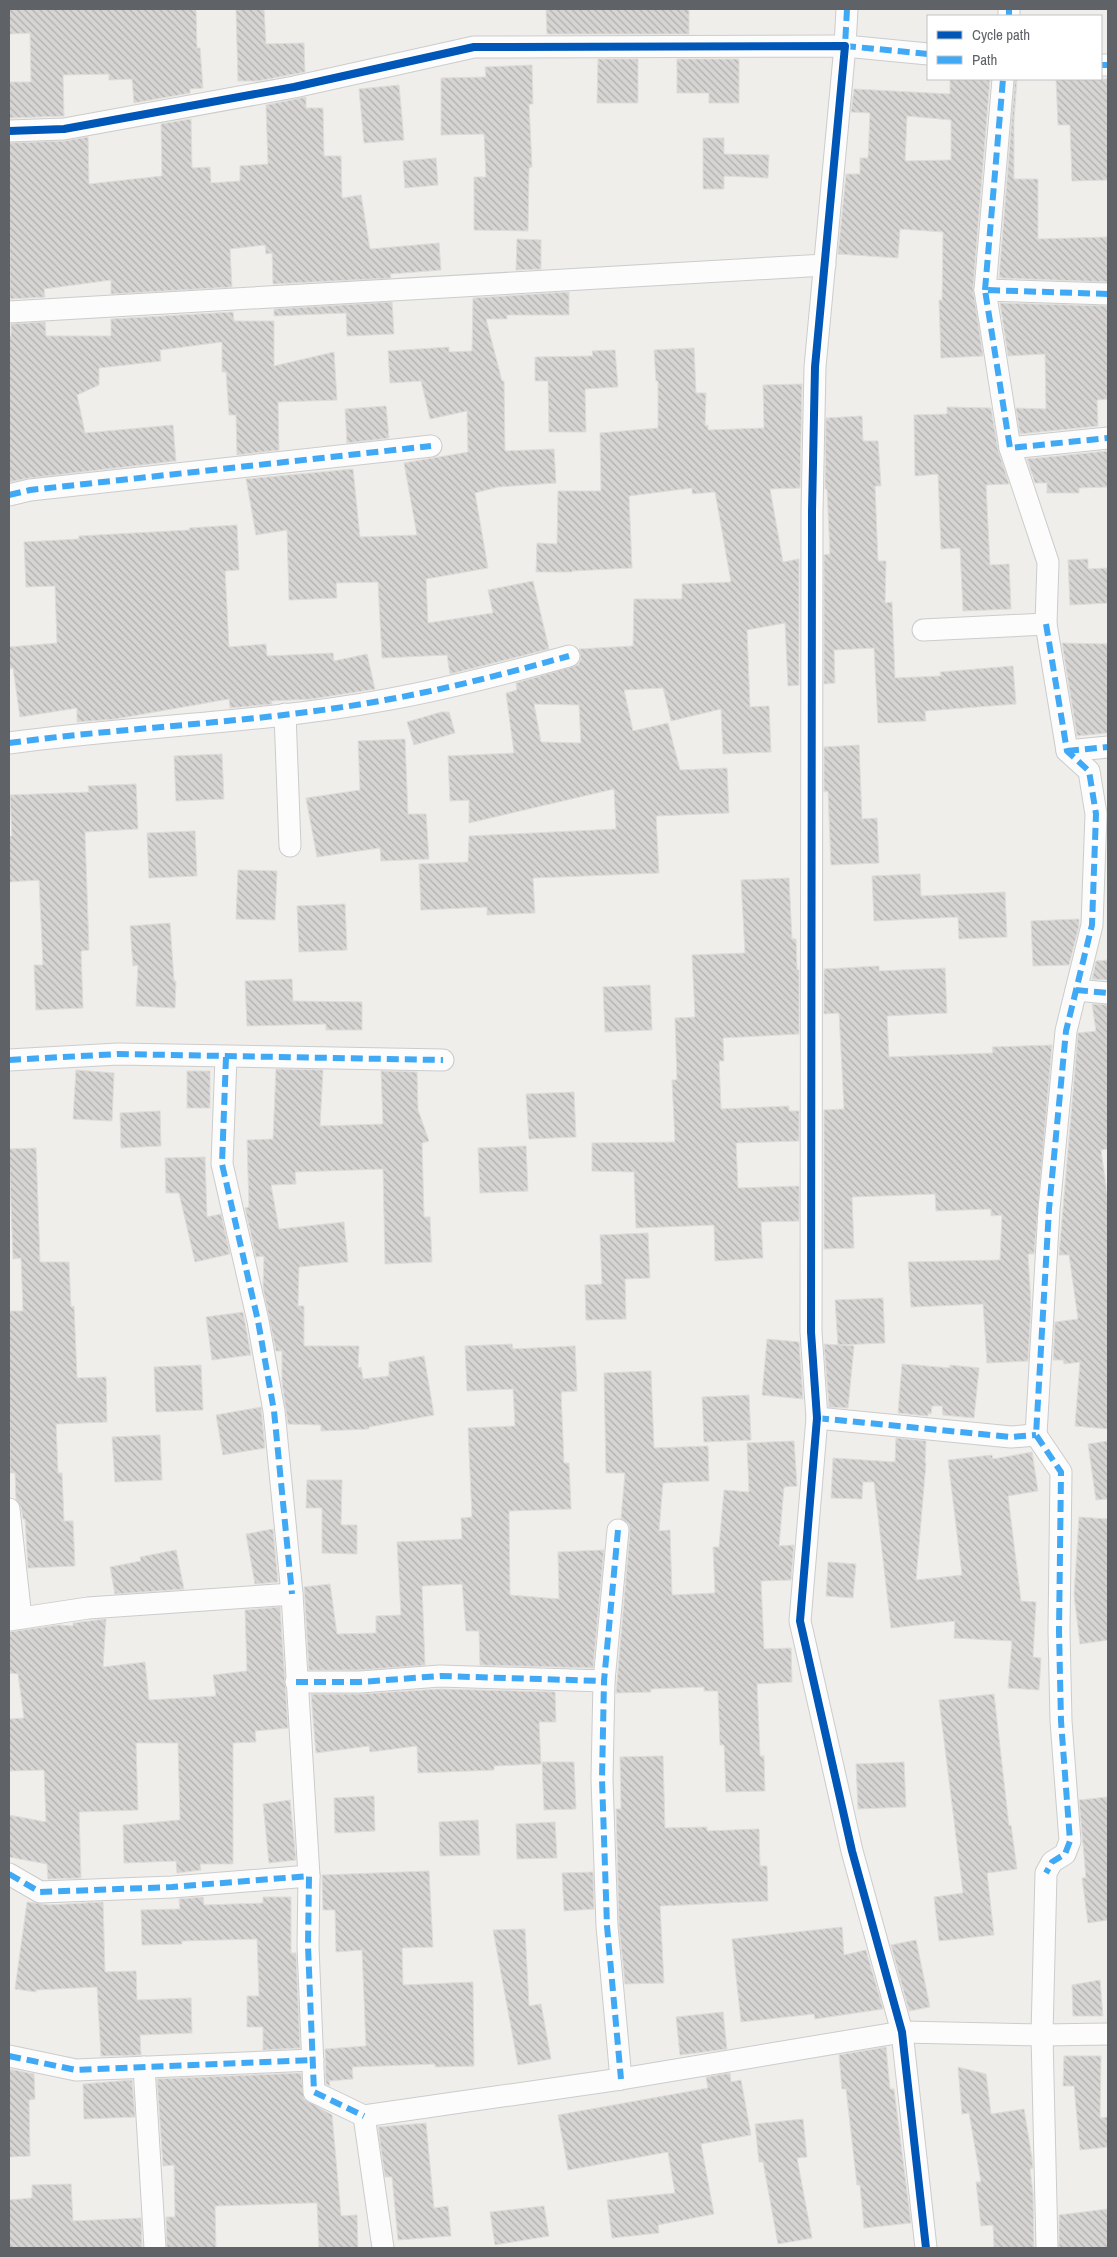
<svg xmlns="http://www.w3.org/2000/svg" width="1117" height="2257" font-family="'Archivo Narrow',sans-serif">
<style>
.building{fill:url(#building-back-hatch);stroke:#deddd9;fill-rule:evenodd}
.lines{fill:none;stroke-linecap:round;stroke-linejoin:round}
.street-casing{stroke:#cbcccc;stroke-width:23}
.street{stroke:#fdfcfc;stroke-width:21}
.quiet{stroke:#3fa9f5;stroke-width:6;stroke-dasharray:12 6;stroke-linecap:butt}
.cycleway-casing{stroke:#fff;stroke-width:11}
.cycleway{stroke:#0057b8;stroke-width:8}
</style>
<defs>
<pattern id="building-back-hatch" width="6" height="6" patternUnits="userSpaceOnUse" patternTransform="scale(1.25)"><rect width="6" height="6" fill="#d6d5d3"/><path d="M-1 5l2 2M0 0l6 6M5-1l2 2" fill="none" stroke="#b1b0af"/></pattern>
</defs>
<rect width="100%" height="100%" fill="#efeeea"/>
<!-- building -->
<g class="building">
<path d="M9 9H196L197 48H200L203 88 190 89V93L134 103 132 79 109 80V74L63 75 64 116 9 118V82H31L30 33 9 34Z"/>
<path d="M236 9H264L266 44 304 43 305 72 257 81H238Z"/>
<path d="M546 9H689V34H547Z"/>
<path d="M598 59H638V103H597Z"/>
<path d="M677 59H739V103H709V93H677Z"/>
<path d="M532 65 533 104H529L532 167 529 168 528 231 474 230V177H486L484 134 441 135V78L486 77 485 67Z"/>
<path d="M950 79H990L973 289 983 356 941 358 939 300H942L943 232 900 229 898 258 838 254 846 174H860V158H868L870 113 851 112 854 89 950 94ZM907 116 951 120V160L905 161Z"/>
<path d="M1015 79H1017L1014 120V179H1038V239L1108 237V282L999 278Z"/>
<path d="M1056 79H1108V180L1072 181 1070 125H1058Z"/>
<path d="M399 85 404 140 364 143 359 89Z"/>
<path d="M306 97V108H323L324 156H341L342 198 361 195 370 249 439 243 441 270 390 274 391 278 273 284 272 253 266 254 265 245 230 249 232 287 111 294V280L44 289 45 297 10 299 9 143 65 141 88 137 89 184 162 176 161 124 191 119 192 168 210 167 211 183 240 181V166L268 164 266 105Z"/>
<path d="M703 138H724V154L769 155 768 178 724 176V189H703Z"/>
<path d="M436 158 438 185 405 188 403 161Z"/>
<path d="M517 239 541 240V269L516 270Z"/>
<path d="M569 292V315H507V319H486L502 381H504L505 451 554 449 556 483 498 487 475 493 488 568 426 579 428 623 493 613 488 590 533 581 549 649 450 674 447 655 382 658 378 582 336 583 337 598 289 600 287 530 256 535 246 479 353 469 360 537 417 535 404 463 468 452 467 411 430 419 421 381 390 383 388 351 449 347V352L472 351 473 298Z"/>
<path d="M392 302 394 334 347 336 346 313 274 316V309Z"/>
<path d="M1000 303 1108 306V399L1097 400 1098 426 1020 434 1016 408 1046 409 1045 354 1008 356Z"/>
<path d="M233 312 234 321H274V366L334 352 337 400 278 402 279 450 237 455 236 415H229L226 372H222V342L160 350 161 361 99 368V385L77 395 85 433 173 425 176 461 29 478 9 482V336H11V324L45 322 46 336H111V319Z"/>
<path d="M694 348 696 393H706L705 426 708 425V430L764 428 763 385 802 384 800 488 770 489 783 562 799 559V685L788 686 785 623 747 630 750 707 769 706 771 752 723 754 721 709 671 721 663 688 624 690 633 731 668 723 680 770 727 768 729 813 656 816 659 873 533 878 535 913 487 915V907L421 910 419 864 468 862 469 836 616 829 614 789 469 823V800L450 801 448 756 514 753 506 693 517 690 516 683 578 665 581 659 579 649 633 646 634 599H682V584L731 582 715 492 692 494V488L629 496 632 568 572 571V572H536L537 543 557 544 558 491H601L600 433 658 428V381H656L654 350ZM534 704 579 705 581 743 541 742Z"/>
<path d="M615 350 618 387 585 389 586 432H549L548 381H535V357L593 356 592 351Z"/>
<path d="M386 406 389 438 347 443 345 409Z"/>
<path d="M947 407 991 408 998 450 1009 484 986 485 990 565 1009 564 1011 609 963 611 960 548 941 549 938 474 915 476 914 415 947 414Z"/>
<path d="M862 416 863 441H878L881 486H875L878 561H886L885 603 892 602 895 678 941 676 940 672 1013 666 1016 704 925 711 926 721 878 723 874 648 834 650 835 683 824 684V555L830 554 827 489H825L826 418Z"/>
<path d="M1108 451V487L1079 488V493H1047V483H1035L1027 459Z"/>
<path d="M237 525 239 570 225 571 229 647 266 644 267 656 333 653 334 661 367 654 375 689 311 699 271 701 272 704 230 708 229 699 115 719 77 722V708L20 717 13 668 9 669V647L57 643 55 586 26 587 24 542 79 539V536L190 530 189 528Z"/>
<path d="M1088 559V569L1108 568V603L1070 605 1068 560Z"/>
<path d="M1062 643 1108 644V733L1077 736Z"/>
<path d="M441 712H449L455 733 414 745 407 722Z"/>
<path d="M405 739 408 814H426L429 859 381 861 380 848 317 857 306 798 360 790 358 741Z"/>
<path d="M859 745 862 819 877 818 879 863 831 865 828 791 824 792V747Z"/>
<path d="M222 754 224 799 176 801 174 756Z"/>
<path d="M136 784 138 829 85 832 89 950 81 951 83 1008 36 1010 34 965H43L39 880 9 882V836H12L10 795 89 792 88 786Z"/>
<path d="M195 831 197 876 149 878 147 833Z"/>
<path d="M238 870 277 871 275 920 236 919Z"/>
<path d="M920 874 921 896 1005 892 1007 937 959 939 958 917 874 921 872 876Z"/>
<path d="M789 878 792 939H796L797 970H799V1034L723 1038 724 1061H719L721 1109 789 1106V1111H799V1141L736 1143 738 1188 799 1186V1221L761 1222 763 1258 715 1261 714 1225 636 1228 634 1172 592 1171V1143L675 1142 672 1080H677L675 1018 695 1017 692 955 745 953 741 880Z"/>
<path d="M345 904 347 950 299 952 297 906Z"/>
<path d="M1079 919V926L1069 965 1033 966 1031 921Z"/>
<path d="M170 923 174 981H176L175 1008 136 1006 138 965 133 966 130 926Z"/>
<path d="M1108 960V980L1092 979 1096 961Z"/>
<path d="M879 966V971L945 968 947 1013 887 1016 889 1057 993 1053 992 1047 1052 1045 1034 1254H1028L1031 1306 1028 1361 987 1363 983 1304 911 1307 908 1262 1000 1260 1002 1215 991 1216V1209L936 1211 935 1194 852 1197 854 1248 824 1249V1110L844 1109 839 1013 824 1014V969Z"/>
<path d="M292 979 293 1001 362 1002V1030H326V1024L247 1026 245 981Z"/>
<path d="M650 985 652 1030 605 1032 603 987Z"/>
<path d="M1092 1004 1108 1005V1149L1101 1150 1108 1200V1429L1075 1426 1080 1362 1064 1364 1063 1360H1053L1055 1322 1078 1319 1069 1255H1059L1078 1033 1096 1031Z"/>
<path d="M276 1069 323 1070 320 1126 383 1124 381 1071 417 1072 418 1110 429 1141 422 1143 424 1217H430L432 1262 385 1264 383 1169 295 1172 296 1184 271 1185 279 1229 344 1222 348 1262 299 1267 298 1306H304V1346H359L358 1368 361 1367 363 1379 389 1376V1362L424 1356 434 1415 369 1427V1429L321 1431V1425L288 1424 282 1383V1351H276L263 1288 264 1256 256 1257 245 1208 249 1207 247 1140 273 1139Z"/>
<path d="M76 1070 114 1073 112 1121 73 1119Z"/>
<rect x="187" y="1071" width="23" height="37"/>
<path d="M574 1092 576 1137 529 1139 526 1094Z"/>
<path d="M160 1111 161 1146 121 1148 120 1113Z"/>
<path d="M526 1146 528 1191 480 1193 478 1148Z"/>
<path d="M36 1148 40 1262H69L71 1307 74 1306 77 1378 106 1377 107 1422 56 1424 58 1473H62L64 1521H73L75 1566 28 1568 25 1519H23L21 1507 16 1499 15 1473H10L9 1311H23L21 1258 13 1259 9 1149Z"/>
<path d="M205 1157 207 1217 221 1214 230 1254 195 1262 179 1193H166L165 1158Z"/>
<path d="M648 1233 650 1278 625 1279 626 1319 586 1320 585 1285 602 1284 600 1235Z"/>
<path d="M883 1298 885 1343 839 1345 854 1346 848 1408 829 1407 824 1344 838 1345 835 1300Z"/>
<path d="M243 1312 251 1355 212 1360 206 1317Z"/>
<path d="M767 1339 799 1342 803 1399 762 1395Z"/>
<path d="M512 1344 513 1349 575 1346 577 1391 561 1392 564 1463H569L571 1509 509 1511 510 1595 559 1599 558 1552 604 1550 593 1668 480 1665 479 1631H466L462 1584 422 1586 425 1665 360 1670H309L304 1587 330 1584 337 1634 376 1633V1616L401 1615 397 1542 462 1539 461 1518 472 1517 468 1428 515 1426 513 1389 467 1391 465 1346Z"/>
<path d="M902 1364 950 1368V1365L979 1368 974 1418 943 1415 942 1406H932L931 1414 928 1413V1416L898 1413Z"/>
<path d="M201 1365 203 1410 156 1412 154 1367Z"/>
<path d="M651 1371 654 1448 708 1446 709 1481 663 1483 659 1531 670 1530 672 1595 715 1593 713 1547H719L724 1490 749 1492 747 1443 794 1441 797 1486 784 1487 779 1546 794 1545 791 1580 761 1581 764 1649 791 1648 792 1682 757 1684 760 1756H764L765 1791 726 1792 724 1745H720L718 1691H704V1687L651 1689V1692L616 1693 630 1531 629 1524 621 1518 625 1473H606L604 1373Z"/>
<path d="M749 1395 751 1440 704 1442 702 1397Z"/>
<path d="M261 1407 265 1448 223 1455 216 1415Z"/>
<path d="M160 1435 162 1480 115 1482 112 1437Z"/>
<path d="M896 1438 926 1441 925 1463H926L916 1580 962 1575 948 1460 992 1455 993 1459 1032 1452 1038 1491 1008 1496 1021 1601 1036 1602 1033 1657 1041 1658 1039 1690 1008 1688 1012 1641 954 1638 955 1621 891 1628 874 1482H863L862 1499 831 1498 833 1458 895 1462Z"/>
<path d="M1108 1441V1499L1096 1500 1088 1444Z"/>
<path d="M307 1480H342L341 1525H357V1554L322 1553V1508H306Z"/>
<path d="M1079 1517 1108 1519V1640L1080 1644 1074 1595Z"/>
<path d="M273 1529 278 1582 255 1584 246 1534Z"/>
<path d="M176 1550 184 1589 115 1594 110 1567 141 1561 140 1557Z"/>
<path d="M828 1562 856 1564 853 1598 826 1596Z"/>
<path d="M280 1607 288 1728 255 1731 256 1742 233 1743V1864H200L201 1870 177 1873 176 1861 124 1863 123 1825 180 1820 178 1743H136L138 1810 79 1812 81 1878 48 1879 47 1864 9 1857V1815L46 1822 44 1770 9 1771V1719L24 1718 18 1674 9 1673V1632L59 1625 73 1626V1623L106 1619 103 1667 145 1662 149 1700 216 1696 213 1675 247 1671 245 1610Z"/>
<path d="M440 1689 555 1692 556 1722H539L541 1764 494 1766V1770L418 1773 417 1746 370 1752 369 1746 316 1753 311 1694H361Z"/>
<path d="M994 1694 1009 1826 1011 1825 1017 1869 987 1873 994 1935 939 1941 934 1897 963 1893 939 1700Z"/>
<path d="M663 1756 665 1828 707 1827V1831L759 1829 760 1866H767L768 1901 660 1906 664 1983 625 1984 619 1925 616 1809H621L620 1757Z"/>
<path d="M542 1762H574L576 1809 544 1810Z"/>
<path d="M904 1762 906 1807 858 1809 856 1764Z"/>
<path d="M374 1796 375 1831 335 1833 334 1798Z"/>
<path d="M1108 1797V1920L1088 1923 1082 1878H1086L1079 1800Z"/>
<path d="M290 1800 296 1860 269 1863 263 1804Z"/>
<path d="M478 1820 480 1855 440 1856 439 1822Z"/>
<path d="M555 1822 557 1858 517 1859 516 1824Z"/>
<path d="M429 1871 433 1947 402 1948 403 1985 473 1982 474 2066 435 2067V2064L352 2067 353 2079 329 2081 330 2086 326 2084 325 2049 366 2046 362 1950 336 1952 335 1910H323L322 1875Z"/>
<path d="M593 1872 594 1909 564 1911 562 1873Z"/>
<path d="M203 1897 204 1905 263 1903V1897H291V1953H296L300 2048 263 2050V2027H247V1996H259L257 1939 182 1941V1944L142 1945 141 1910 180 1909 179 1899Z"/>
<path d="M27 1902 49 1905 103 1902 105 1972 136 1971 137 2000 191 1998 192 2033 140 2035 141 2055 101 2056 97 1987 36 1990V1992L15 1989Z"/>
<path d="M842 1927 844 1955 866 1950 883 2009 815 2019 814 2014 741 2022 732 1939Z"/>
<path d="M525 1929 529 2006 541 2004 551 2059 518 2065 493 1930Z"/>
<path d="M916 1940 930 2007 909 2011 891 1945Z"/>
<path d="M1100 1980 1103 2016H1073L1072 1985Z"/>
<path d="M723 2012 727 2049 680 2055 676 2017Z"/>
<path d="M886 2047 890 2089H894L911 2223 864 2228 860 2185H857L846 2089H842L839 2055Z"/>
<path d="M1064 2056H1101L1100 2118 1108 2117V2147L1080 2150 1074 2086H1063Z"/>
<path d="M958 2067 986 2074 991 2114 1024 2109 1032 2158 1033 2168 1030 2169 1033 2193 1034 2248H994L993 2225 981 2226 976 2182H981L969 2113 962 2114Z"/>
<path d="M9 2069 34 2074 35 2099 29 2100 30 2156 9 2157Z"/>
<path d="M301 2073 304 2099 332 2115 341 2216 357 2215 358 2248H319L317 2203H310L215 2206 216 2248H167L166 2217H175L174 2165 163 2166 157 2079Z"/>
<path d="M730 2073 731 2082 741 2080 751 2135 701 2144 714 2214 658 2225 659 2233 612 2238 607 2200 675 2193 668 2152 568 2170 558 2115 708 2088 706 2077Z"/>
<path d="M132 2080 135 2117 84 2119 83 2084Z"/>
<path d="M803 2119 807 2157 797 2158 812 2238 778 2244 763 2162H759L755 2124Z"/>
<path d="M426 2123 434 2208 448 2206 451 2236 398 2240 392 2177H385L378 2127Z"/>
<path d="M71 2184 73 2221 141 2218 142 2248H9V2200L32 2198V2185Z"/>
<path d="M544 2206 549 2236 495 2245 490 2212Z"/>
<path d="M1108 2209V2248H1059V2215Z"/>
</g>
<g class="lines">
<!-- street casing -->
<g class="street-casing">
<g id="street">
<path d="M847 9 845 46 928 54"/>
<path d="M1009 16V9"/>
<path d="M1101 65H1108"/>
<path d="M9 131 64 129 294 87 474 47 845 46 815 367 812 512 811 1332 817 1418 800 1621 852 1851 902 2032 926 2248"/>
<path d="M985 290 1003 79"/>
<path d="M1108 294 985 290 1010 448 1108 438"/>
<path d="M9 312 825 265"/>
<path d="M1010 448 1048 562 1046 624 1067 751 1089 771 1096 814 1092 925 1066 1031 1049 1209 1036 1435 1061 1472 1059 1631 1061 1721 1070 1841 1065 1854 1052 1862 1046 1873 1042 2035 1047 2248"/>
<path d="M9 495 30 490 431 446"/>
<path d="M923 630 1046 624"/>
<path d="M285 714 290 846"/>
<path d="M9 743C134 726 261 723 385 700 447 689 508 673 569 656"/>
<path d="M1067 751 1108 747"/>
<path d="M1076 990 1108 993"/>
<path d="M226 1057 222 1164 258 1321 274 1411 292 1594"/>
<path d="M9 1060 118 1054 443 1060"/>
<path d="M817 1418 1011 1437 1036 1435"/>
<path d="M9 1509 21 1618"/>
<path d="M618 1530 604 1681 602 1779 607 1926 621 2079"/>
<path d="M9 1620 88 1608 292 1594 309 1876 308 1946 314 2092 364 2116"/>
<path d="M296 1682H360L440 1676 604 1681"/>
<path d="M9 1874 40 1892 172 1887 309 1876"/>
<path d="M9 2056 76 2070 313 2060"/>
<path d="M144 2067 155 2248"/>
<path d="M383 2248 364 2116 621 2079 902 2032 1042 2035 1108 2034"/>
</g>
</g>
<!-- street -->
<use href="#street" class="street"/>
<!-- quiet -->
<g class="quiet">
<path d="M847 9 845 46 928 54"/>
<path d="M1009 16V9"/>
<path d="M1101 65H1108"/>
<path d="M985 290 1003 79"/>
<path d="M1108 294 985 290 1010 448 1108 438"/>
<path d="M9 495 30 490 431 446"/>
<path d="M1046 624 1067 751 1089 771 1096 814 1092 925 1066 1031 1049 1209 1036 1435 1061 1472 1059 1631 1061 1721 1070 1841 1065 1854 1052 1862 1046 1873"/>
<path d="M9 743C134 726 261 723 385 700 447 689 508 673 569 656"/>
<path d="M1067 751 1108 747"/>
<path d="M1076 990 1108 993"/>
<path d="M226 1057 222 1164 258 1321 274 1411 292 1594"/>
<path d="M9 1060 118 1054 443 1060"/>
<path d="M817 1418 1011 1437 1036 1435"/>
<path d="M618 1530 604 1681 602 1779 607 1926 621 2079"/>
<path d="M296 1682H360L440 1676 604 1681"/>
<path d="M9 1874 40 1892 172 1887 309 1876 308 1946 314 2092 364 2116"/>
<path d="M9 2056 76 2070 313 2060"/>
</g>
<!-- cycleway casing -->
<g class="cycleway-casing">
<path id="cycleway" d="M9 131 64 129 294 87 474 47 845 46 815 367 812 512 811 1332 817 1418 800 1621 852 1851 902 2032 926 2248"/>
</g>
<!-- cycleway -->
<use href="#cycleway" class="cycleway"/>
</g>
<!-- border -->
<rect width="1117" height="2257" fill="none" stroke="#5f6368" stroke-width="20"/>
<!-- legend -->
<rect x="927" y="15" width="175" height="65" fill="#ffffff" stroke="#bfc1c3"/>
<rect x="937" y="31" width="25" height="8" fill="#0057b8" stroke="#bfc1c3"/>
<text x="972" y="40" font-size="15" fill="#5f6368">Cycle path</text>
<rect x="937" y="56" width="25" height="8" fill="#3fa9f5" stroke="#bfc1c3"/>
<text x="972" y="65" font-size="15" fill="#5f6368">Path</text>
</svg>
